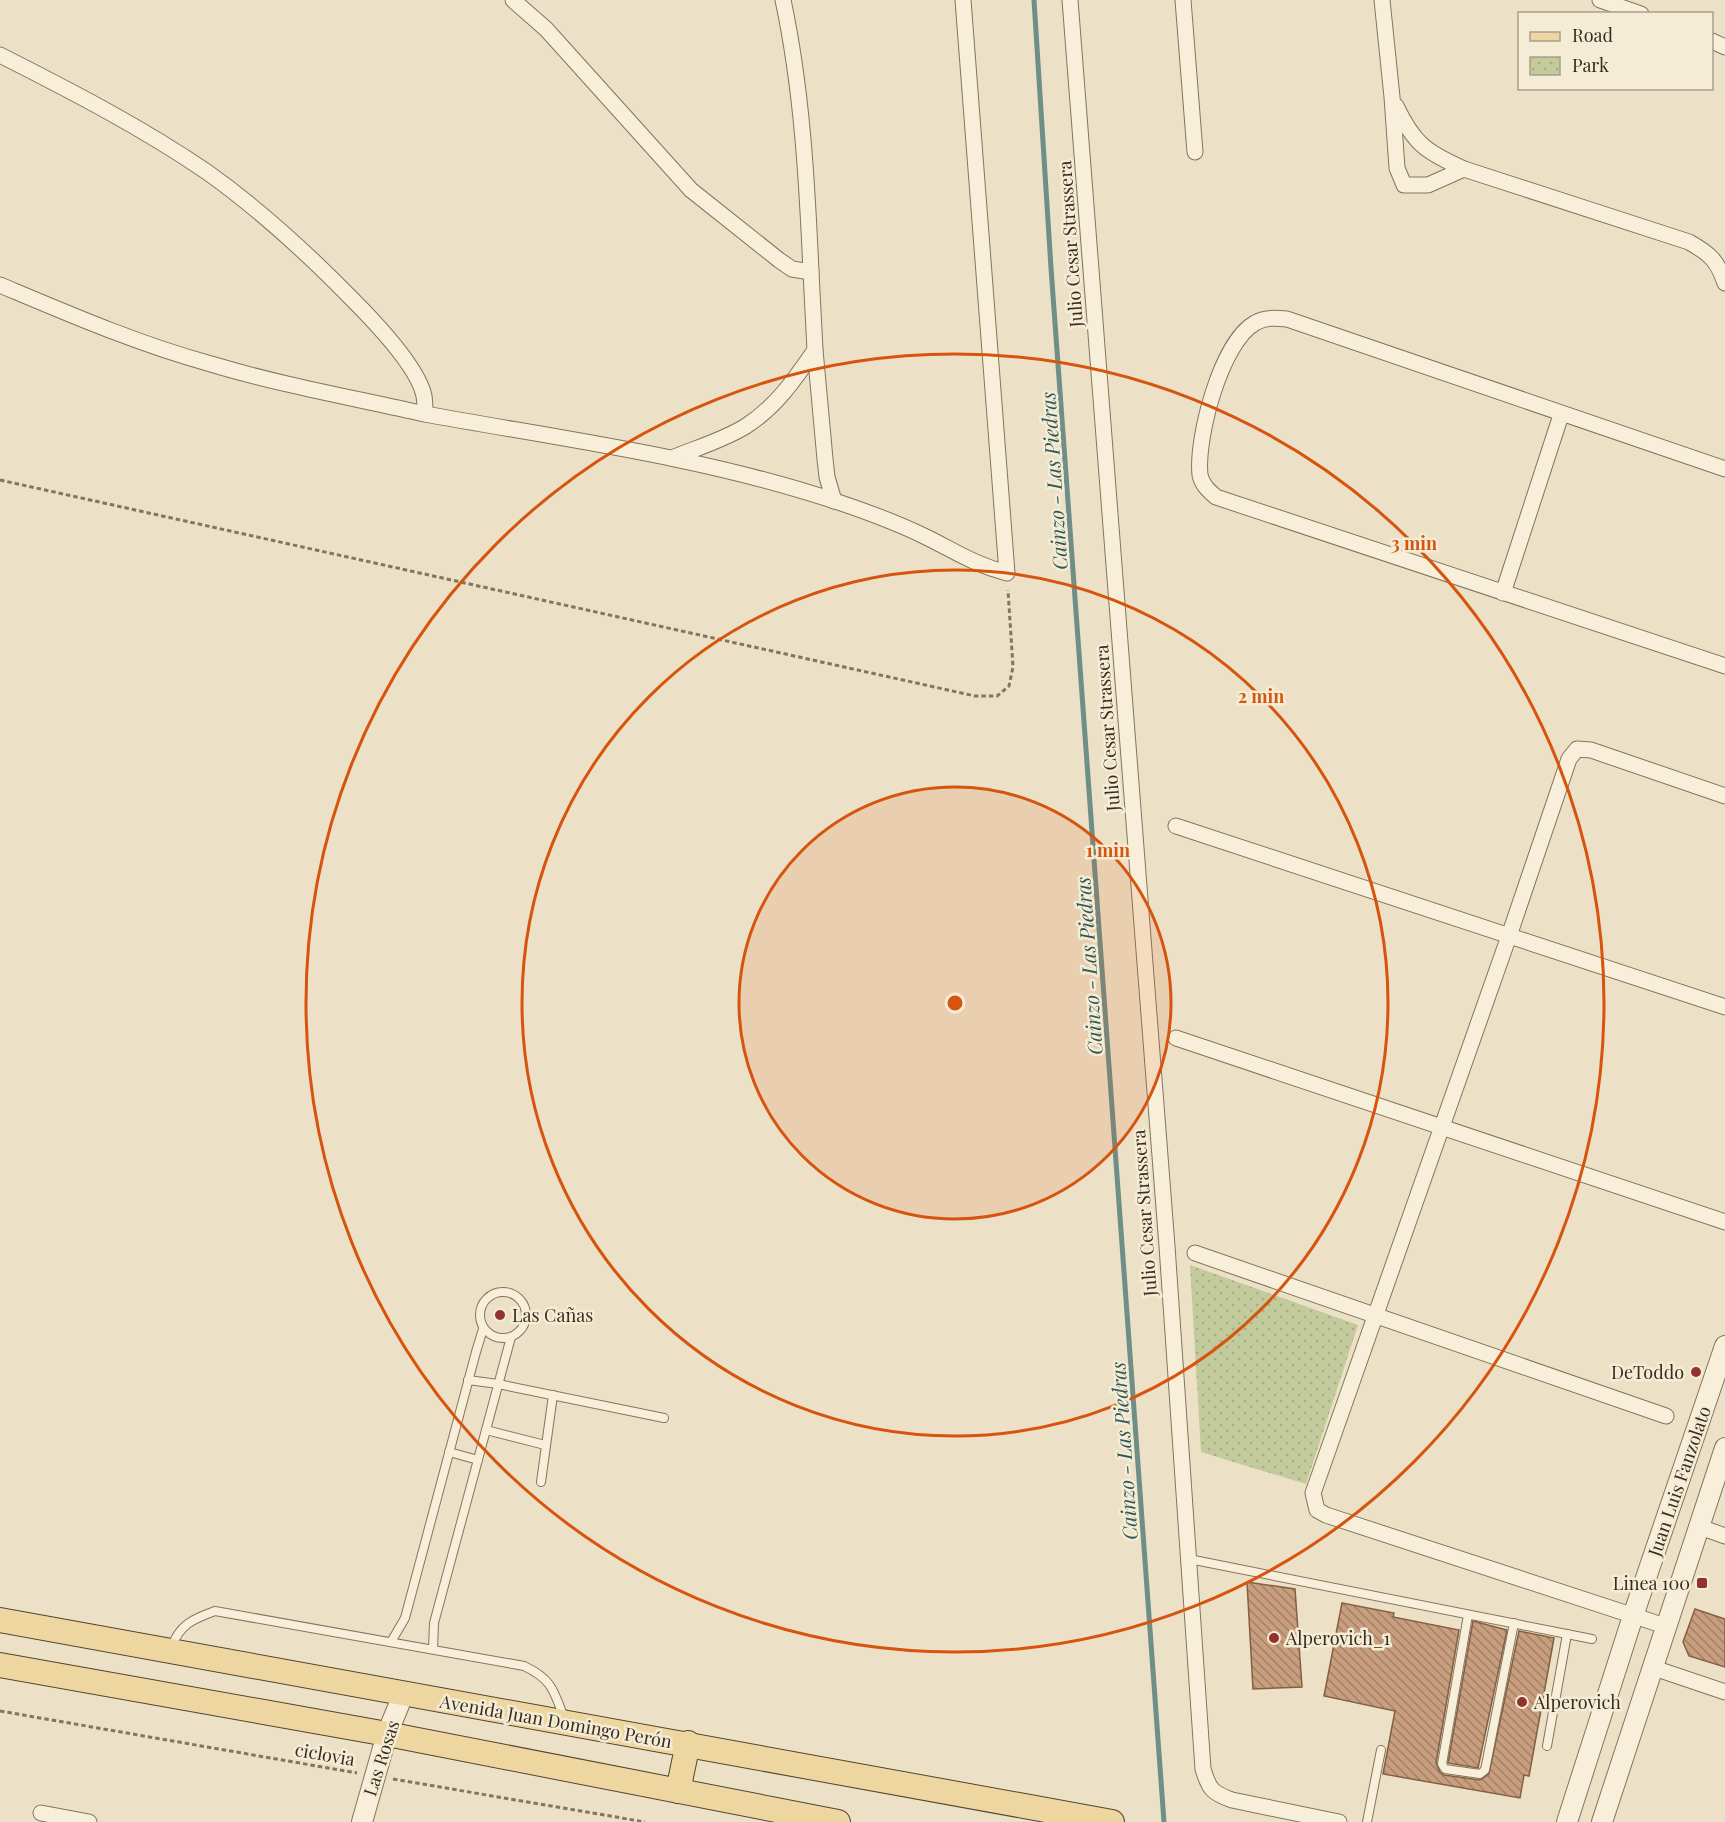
<svg xmlns="http://www.w3.org/2000/svg" width="1725" height="1822" font-family="'Playfair Display',serif">
<style>
.park{fill:url(#park-dots)}
.lines{fill:none;stroke-linecap:round;stroke-linejoin:round}
.stream{stroke:#6e8e87;stroke-width:5}
.building{fill:url(#building-back-hatch);stroke:#845f44;stroke-width:1.5}
.service-casing{stroke:#86745d;stroke-width:10}
.minor-casing{stroke:#86745d;stroke-width:17}
.tertiary-casing{stroke:#86745d;stroke-width:22}
.primary-casing{stroke:#554231;stroke-width:26}
.path{stroke:#86745d;stroke-width:3;stroke-dasharray:4.5 3;stroke-linecap:butt}
.service{stroke:#f7efd9;stroke-width:8}
.minor{stroke:#f7efd9;stroke-width:15}
.tertiary{stroke:#f7efd9;stroke-width:20}
.primary{stroke:#edd6a0;stroke-width:24}
.ring{fill:none;stroke:#d6540e;stroke-width:3}
.poi-dot{fill:#923130;stroke:#f4ecd5;stroke-width:2}
.labels{text-anchor:middle;dominant-baseline:central;stroke-width:5;stroke-linejoin:round;paint-order:stroke}
.street-label{font-size:18px;fill:#382c20;stroke:#f4ecd5}
.poi-label{font-size:18px;fill:#382c20;stroke:#f4ecd5;text-anchor:start}
.water-label{font-size:20px;font-style:italic;fill:#305655;stroke:#f4ecd5}
.centre{fill:#d6540e;stroke:#f4ecd5;stroke-width:3}
.ring-label{font-size:18px;text-anchor:middle;font-weight:bold;fill:#d6540e;stroke:#f4ecd5;stroke-width:5;stroke-linejoin:round;paint-order:stroke}
</style>
<defs>
<pattern id="park-dots" width="8" height="8" patternUnits="userSpaceOnUse" patternTransform="scale(1.5)"><rect width="8" height="8" fill="#c3ca9b"/><path d="M2 2h.1M6 6h.1" fill="none" stroke="#a8ae85" stroke-width="1.8" stroke-linecap="round"/></pattern>
<pattern id="building-back-hatch" width="6" height="6" patternUnits="userSpaceOnUse" patternTransform="scale(1.5)"><rect width="6" height="6" fill="#c89e7e"/><path d="M-1 5l2 2M0 0l6 6M5-1l2 2" fill="none" stroke="#a38167"/></pattern>
</defs>
<rect width="100%" height="100%" fill="#ece1c6"/>
<!-- park -->
<path class="park" d="M1190 1265 1358 1325 1306 1484 1201 1452Z"/>
<g class="lines">
<!-- stream -->
<path class="stream" d="M1034 0 1051 268 1164 1822"/>
</g>
<!-- building -->
<g class="building">
<path d="M1247 1582 1295 1589 1302 1687 1253 1689Z"/>
<path d="M1342 1603 1394 1613 1393 1617 1459 1630 1436 1763 1440 1772 1444 1775 1480 1780 1489 1774 1519 1631 1554 1638 1529 1776 1524 1775 1520 1798 1383 1774 1395 1711 1324 1696Z"/>
<path d="M1695 1609 1725 1619V1667L1689 1656 1683 1642Z"/>
<path d="M1473 1621 1507 1630 1478 1768 1448 1763Z"/>
</g>
<g class="lines">
<!-- service casing -->
<g class="service-casing">
<g id="service">
<circle cx="503" cy="1315" r="23"/>
<path d="M468 1380 498 1384 664 1418"/>
<path d="M486 1430 545 1445"/>
<path d="M449 1452 478 1460"/>
<path d="M541 1482 553 1395"/>
<path d="M1189 1559 1592 1639"/>
<path d="M1468 1615 1442 1764 1445 1769 1480 1774 1485 1770 1514 1623"/>
<path d="M391 1642 405 1618 476 1352 483 1329"/>
<path d="M171 1648C180 1624 193 1619 215 1611L524 1666C552 1679 554 1691 564 1718"/>
<path d="M433 1649 434 1623 511 1337"/>
<path d="M1547 1746 1567 1634"/>
<path d="M1367 1822 1381 1750"/>
</g>
</g>
<!-- minor casing -->
<g class="minor-casing">
<g id="minor">
<path d="M513 0 546 29 691 190 779 260 792 269 811 272 815 350 825 459 827 477 834 501"/>
<path d="M783 0C802 89 807 181 811 272"/>
<path d="M1070 0 1167 1246 1203 1769C1209 1789 1212 1793 1232 1800L1339 1822"/>
<path d="M1183 0 1195 152"/>
<path d="M1382 0 1392 97 1397 168 1404 185H1428L1464 169 1689 242C1710 254 1717 260 1725 283"/>
<path d="M1600 0 1641 14"/>
<path d="M1712 41 1725 47"/>
<path d="M0 55C71 91 141 127 207 172 259 209 306 252 351 298 372 319 418 367 424 396 425 402 425 409 425 414 562 439 703 457 835 501 865 511 895 522 924 536 953 550 975 565 1007 573L963 0"/>
<path d="M1396 106C1414 144 1426 152 1464 169"/>
<path d="M0 285C69 314 138 344 211 364 281 385 354 398 425 414"/>
<path d="M672 458C696 448 724 440 746 426 776 407 795 379 815 350"/>
<path d="M1725 469 1287 319C1276 318 1265 317 1255 323 1221 342 1196 438 1200 475 1202 485 1209 491 1216 497L1725 666"/>
<path d="M1503 593 1561 415"/>
<path d="M1176 826 1725 1007"/>
<path d="M1176 1038 1725 1222"/>
<path d="M1195 1253 1666 1416"/>
<path d="M1700 1527 1725 1536"/>
<path d="M1665 1626 1326 1515 1317 1510 1313 1493 1509 936 1569 759 1577 749 1591 750 1725 796"/>
<path d="M1651 1667 1725 1692"/>
<path d="M41 1813 89 1822"/>
</g>
</g>
<!-- tertiary casing -->
<g class="tertiary-casing">
<g id="tertiary">
<path d="M362 1822 387 1734 403 1695"/>
<path d="M1567 1822 1633 1616 1725 1346"/>
<path d="M1602 1822 1725 1448"/>
</g>
</g>
<!-- primary casing -->
<g class="primary-casing">
<g id="primary">
<path d="M0 1620C371 1689 742 1753 1112 1822"/>
<path d="M0 1665 387 1734 838 1822"/>
<path d="M678 1791 688 1743"/>
</g>
</g>
<!-- path -->
<g class="path">
<path d="M0 480 975 696H997L1009 686 1013 667 1008 590"/>
<path d="M0 1711 357 1773"/>
<path d="M393 1779 645 1822"/>
</g>
<!-- service -->
<use href="#service" class="service"/>
<!-- minor -->
<use href="#minor" class="minor"/>
<!-- tertiary -->
<use href="#tertiary" class="tertiary"/>
<!-- primary -->
<use href="#primary" class="primary"/>
</g>
<!-- distance rings -->
<circle cx="955" cy="1003" r="216" fill="#d6540e" fill-opacity=".12"/>
<g class="ring">
<circle cx="955" cy="1003" r="216"/>
<circle cx="955" cy="1003" r="433"/>
<circle cx="955" cy="1003" r="649"/>
</g>
<!-- markers -->
<g class="poi-dot">
<circle cx="500" cy="1315" r="6"/>
<circle cx="1696" cy="1372" r="6"/>
<rect x="1696" y="1577" width="12" height="12" rx="3"/>
<circle cx="1274" cy="1638" r="6"/>
<circle cx="1522" cy="1702" r="6"/>
</g>
<g class="labels">
<!-- street labels -->
<g class="street-label">
<text transform="translate(1070 244) rotate(-94)">Julio Cesar Strassera</text>
<text transform="translate(1107 728) rotate(-94)">Julio Cesar Strassera</text>
<text transform="translate(1144 1213) rotate(-94)">Julio Cesar Strassera</text>
<text transform="translate(1679 1481) rotate(-71)">Juan Luis Fanzolato</text>
<text transform="translate(556 1721) rotate(10)">Avenida Juan Domingo Perón</text>
<text transform="translate(325 1754) rotate(10)">ciclovia</text>
<text transform="translate(381 1758) rotate(-72)">Las Rosas</text>
</g>
<!-- poi labels -->
<g class="poi-label">
<text x="512" y="1315">Las Cañas</text>
<text x="1684" y="1372" text-anchor="end">DeToddo</text>
<text x="1690" y="1583" text-anchor="end">Linea 100</text>
<text x="1286" y="1638">Alperovich_1</text>
<text x="1534" y="1702">Alperovich</text>
</g>
<!-- water labels -->
<g class="water-label">
<text transform="translate(1053 481) rotate(-94)">Cainzo - Las Piedras</text>
<text transform="translate(1088 966) rotate(-94)">Cainzo - Las Piedras</text>
<text transform="translate(1123 1451) rotate(-94)">Cainzo - Las Piedras</text>
</g>
</g>
<circle cx="955" cy="1003" r="9" class="centre"/>
<g class="ring-label">
<text x="1414" y="550">3 min</text>
<text x="1261" y="703">2 min</text>
<text x="1108" y="857">1 min</text>
</g>
<!-- legend -->
<rect x="1518" y="12" width="195" height="78" fill="#f4ecd5" stroke="#a99f8d" stroke-width="1.5"/>
<rect x="1530" y="32" width="30" height="9" fill="#edd6a0" stroke="#a99f8d" stroke-width="1.5"/>
<text x="1572" y="42" font-size="18" fill="#382c20">Road</text>
<rect x="1530" y="57" width="30" height="18" fill="url(#park-dots)" stroke="#a99f8d" stroke-width="1.5"/>
<text x="1572" y="72" font-size="18" fill="#382c20">Park</text>
</svg>
